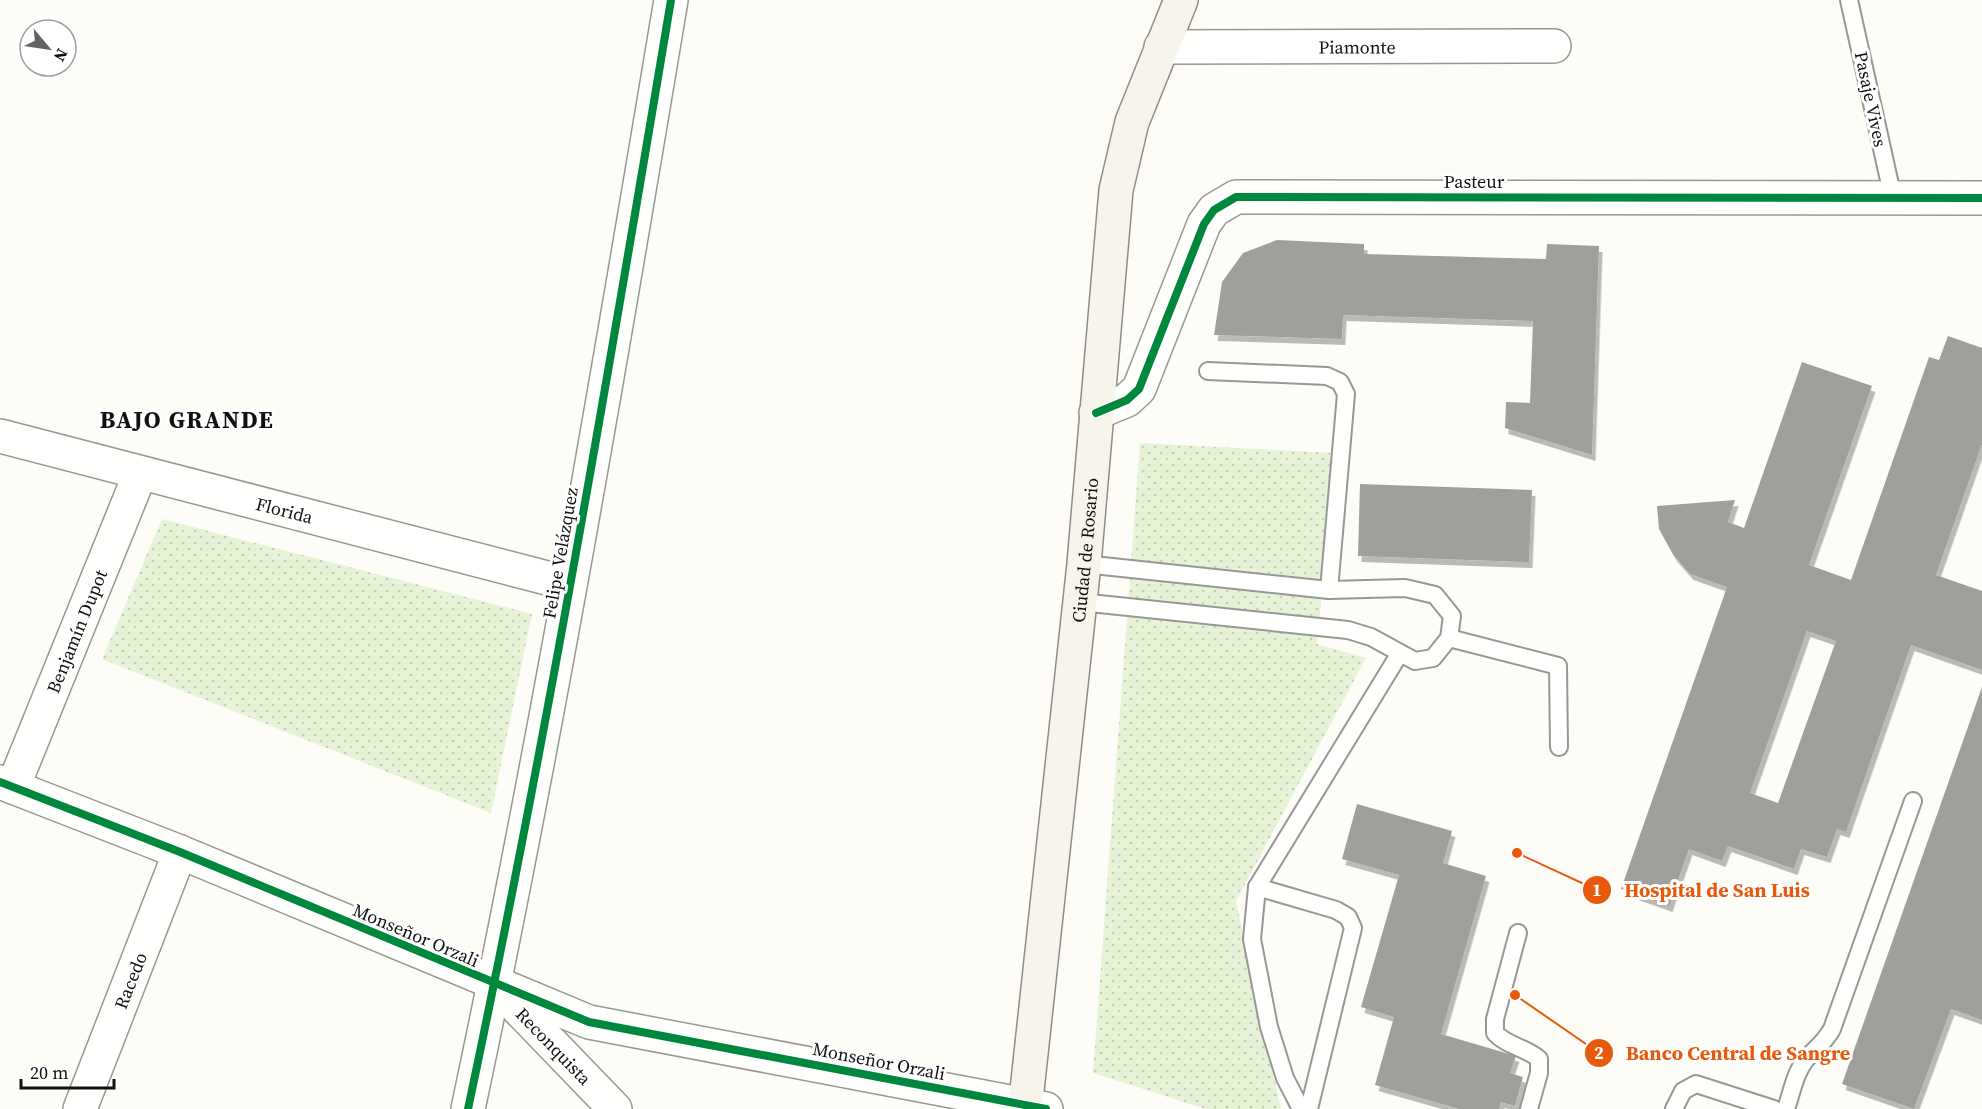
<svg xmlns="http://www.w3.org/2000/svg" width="1982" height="1109" font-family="'Source Serif 4',serif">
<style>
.park{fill:url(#park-dots)}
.building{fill:#a19f9c;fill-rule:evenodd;filter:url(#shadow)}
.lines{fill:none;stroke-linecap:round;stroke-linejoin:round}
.service-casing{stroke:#979795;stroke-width:20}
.minor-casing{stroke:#979795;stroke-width:36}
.secondary-casing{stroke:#8e8d8b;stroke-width:36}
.service{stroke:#fffffe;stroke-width:16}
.minor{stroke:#fffffe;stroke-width:33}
.secondary{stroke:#f6f4eb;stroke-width:33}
.cycleway-casing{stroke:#fff;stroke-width:11}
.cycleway{stroke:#00873e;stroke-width:8}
.labels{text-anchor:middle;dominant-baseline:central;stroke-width:6;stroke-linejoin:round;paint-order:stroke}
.street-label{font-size:18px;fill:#111;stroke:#fff}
.district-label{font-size:24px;font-weight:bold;letter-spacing:1.5px;fill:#111;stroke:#fff}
.leader{fill:none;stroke:#e8590c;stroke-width:2}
.callout-dot{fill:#e8590c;stroke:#fff;stroke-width:2}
.mark-label{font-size:18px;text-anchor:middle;font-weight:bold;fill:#fff}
.callout-label{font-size:20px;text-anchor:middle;font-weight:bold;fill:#e8590c;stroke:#fff;stroke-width:6;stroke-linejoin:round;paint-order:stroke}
</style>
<defs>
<pattern id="park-dots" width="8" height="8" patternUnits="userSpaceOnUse" patternTransform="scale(1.5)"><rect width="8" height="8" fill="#e7f3d7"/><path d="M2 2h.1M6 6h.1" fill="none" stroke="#c5cfb8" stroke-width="1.8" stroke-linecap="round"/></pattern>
<filter id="shadow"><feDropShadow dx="3.5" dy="6" stdDeviation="0" flood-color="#0004"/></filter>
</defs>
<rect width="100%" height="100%" fill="#fdfcf7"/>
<!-- park -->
<g class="park">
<path d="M1140 443 1336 453 1317 644 1366 658 1236 901 1281 1109H1206L1093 1073Z"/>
<path d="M162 519 532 614 491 813 102 659Z"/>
</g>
<!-- building -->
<g class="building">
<path d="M1277 240 1364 244V254L1546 259 1547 244 1599 246 1592 455 1505 428 1506 402 1530 403 1533 321 1343 315 1342 339 1214 335 1222 282 1243 253Z"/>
<path d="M1948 336 1982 348V444L1936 575 1982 591V670L1911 645 1846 832 1837 829 1827 857 1801 849 1794 869 1728 846 1722 861 1689 849 1669 906 1621 889 1727 587 1690 574 1674 556 1659 529 1657 506 1735 500 1728 522 1744 528 1802 362 1872 386 1809 565 1851 580 1929 357 1939 360ZM1807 631 1836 641 1778 803 1750 793Z"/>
<path d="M1360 484 1532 490 1529 562 1358 556Z"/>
<path d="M1982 687V1020L1951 1009 1914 1109 1842 1084Z"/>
<path d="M1357 804 1452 831 1443 863 1486 876 1441 1034 1516 1056 1510 1073 1523 1077 1515 1106 1501 1102 1499 1109H1459L1375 1085 1394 1017 1361 1007 1399 875 1342 859Z"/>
</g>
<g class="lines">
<!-- service casing -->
<g class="service-casing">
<g id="service">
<path d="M1849 0 1893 198"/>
<path d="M1208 371 1327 376 1340 382 1346 394 1329 590"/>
<path d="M1080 602 1348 630 1371 637 1415 661 1433 658 1449 638 1452 616 1435 595 1405 588 1329 590 1084 564"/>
<path d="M1449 638 1558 666 1559 747"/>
<path d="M1257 887 1336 910 1348 917 1353 928 1309 1109"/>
<path d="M1518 933 1495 1019V1033C1507 1046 1525 1047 1539 1059V1073L1529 1109"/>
<path d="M1301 1109 1285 1078 1269 1027 1252 939 1257 887 1400 653"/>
<path d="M1674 1109 1683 1091 1696 1084 1774 1109"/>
<path d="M1786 1109C1792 1092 1795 1071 1808 1057 1818 1046 1824 1043 1832 1029L1913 801"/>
</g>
</g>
<!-- minor casing -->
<g class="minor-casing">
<g id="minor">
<path id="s1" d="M1161 47 1554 46"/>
<path d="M1096 413 1127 400 1139 389 1204 224 1214 210 1236 197 1982 198"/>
<path id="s2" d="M0 436 570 584"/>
<path d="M0 782 180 852 589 1022 1046 1109"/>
<path id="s3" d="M13 787 140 474"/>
<path id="s4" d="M504 994 615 1109"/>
<path id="s5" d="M80 1109 180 852"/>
<path d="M468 1109C546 741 609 371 671 0"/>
</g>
</g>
<!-- secondary casing -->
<g class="secondary-casing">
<g id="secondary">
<path id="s6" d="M1025 1109 1084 564 1116 190 1132 122 1181 0"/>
</g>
</g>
<!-- service -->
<use href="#service" class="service"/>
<!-- minor -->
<use href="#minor" class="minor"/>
<!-- secondary -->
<use href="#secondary" class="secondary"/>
<!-- cycleway casing -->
<g class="cycleway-casing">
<g id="cycleway">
<path d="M1096 413 1127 400 1139 389 1204 224 1214 210 1236 197 1982 198"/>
<path d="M0 782 180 852 589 1022 1046 1109"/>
<path d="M468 1109C546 741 609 371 671 0"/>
</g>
</g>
<!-- cycleway -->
<use href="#cycleway" class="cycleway"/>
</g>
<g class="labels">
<!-- street labels -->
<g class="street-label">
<text stroke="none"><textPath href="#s1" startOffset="196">Piamonte</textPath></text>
<text transform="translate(1871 99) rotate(78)">Pasaje Vives</text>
<text x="1474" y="181">Pasteur</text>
<text stroke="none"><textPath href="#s2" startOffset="294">Florida</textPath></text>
<text stroke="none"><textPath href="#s6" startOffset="562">Ciudad de Rosario</textPath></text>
<text transform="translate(560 553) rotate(-80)">Felipe Velázquez</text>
<text stroke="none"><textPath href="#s3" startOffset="168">Benjamín Dupot</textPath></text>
<text transform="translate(416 935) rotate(23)">Monseñor Orzali</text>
<text stroke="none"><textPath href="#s5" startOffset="138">Racedo</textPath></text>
<text stroke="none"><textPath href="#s4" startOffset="72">Reconquista</textPath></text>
<text transform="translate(879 1061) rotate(11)">Monseñor Orzali</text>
</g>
<!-- district labels -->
<g class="district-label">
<text x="187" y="419">BAJO GRANDE</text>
</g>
</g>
<!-- callouts -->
<path class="leader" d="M1517 853L1597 890M1515 995L1599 1053"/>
<g class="callout-dot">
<circle cx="1517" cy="853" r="6"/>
<circle cx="1515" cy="995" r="6"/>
<circle cx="1597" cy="890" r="15"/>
<circle cx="1599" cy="1053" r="15"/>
</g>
<g class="mark-label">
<text x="1597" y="896">1</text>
<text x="1599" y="1059">2</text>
</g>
<g class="callout-label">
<text x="1717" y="897">Hospital de San Luis</text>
<text x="1738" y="1060">Banco Central de Sangre</text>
</g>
<!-- north arrow -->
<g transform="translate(48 48) rotate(119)"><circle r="28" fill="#ffffff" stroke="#a0a0a0" stroke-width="1.5"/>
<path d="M0-4.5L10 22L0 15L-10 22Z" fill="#646362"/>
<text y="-9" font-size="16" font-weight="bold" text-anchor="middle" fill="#111111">N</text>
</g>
<!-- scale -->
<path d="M21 1079v9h93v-9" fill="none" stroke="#111111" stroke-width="3"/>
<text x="30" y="1079" font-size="18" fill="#111111" stroke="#ffffff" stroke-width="4.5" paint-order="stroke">20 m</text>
</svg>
